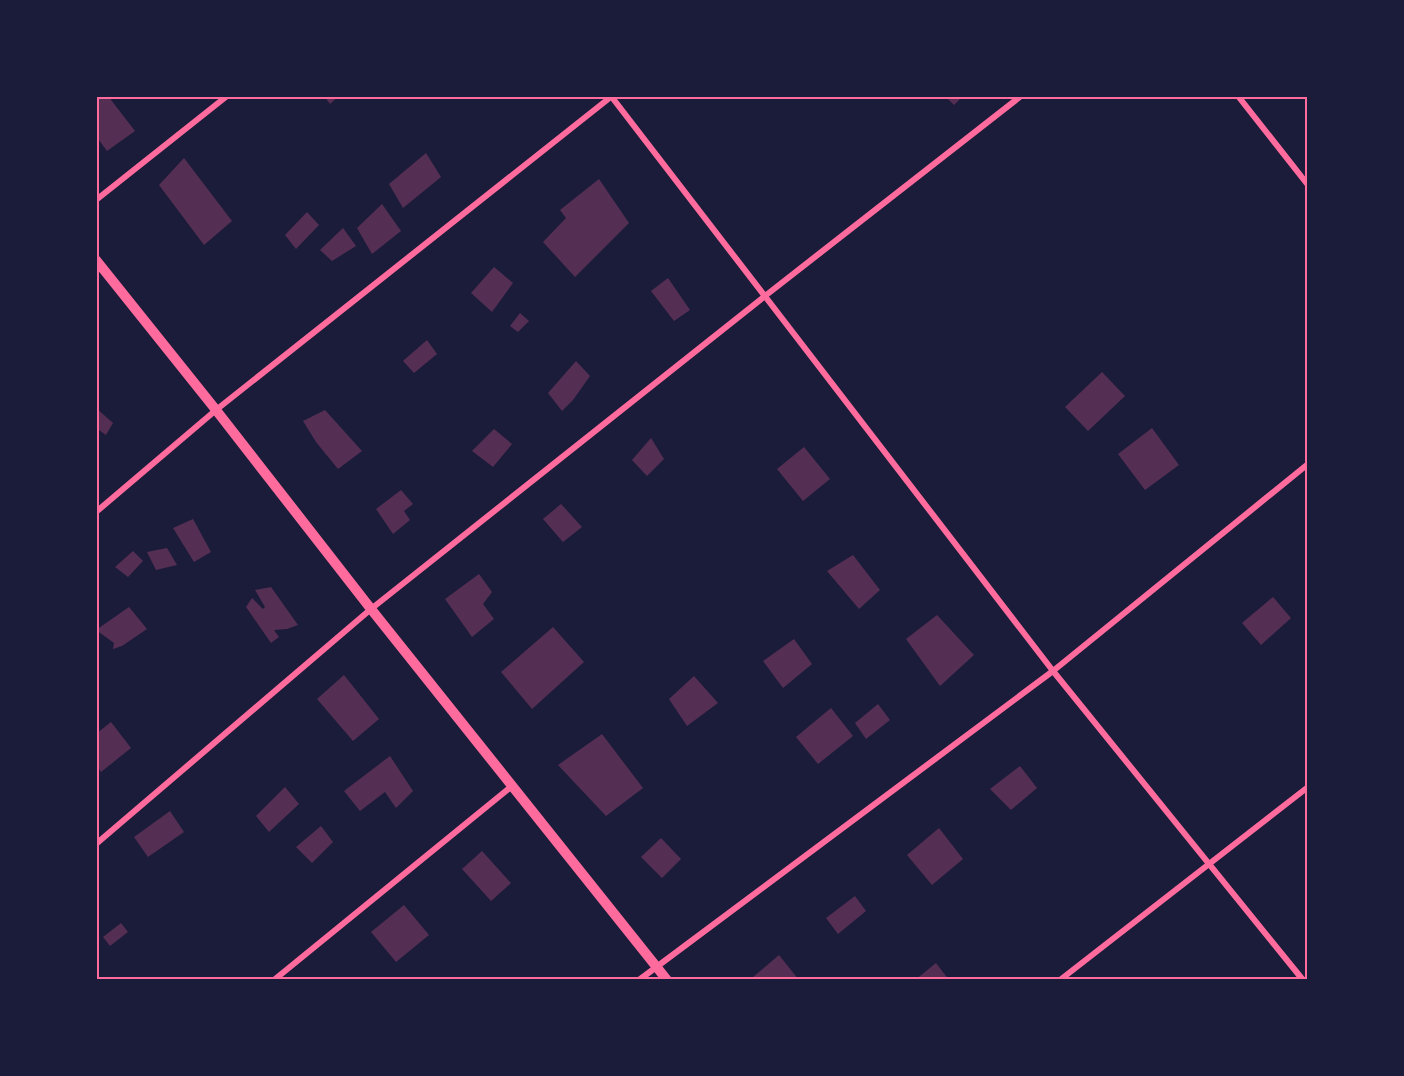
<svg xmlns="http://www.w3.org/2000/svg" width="1404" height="1076" font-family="'Varela Round',sans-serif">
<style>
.building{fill:#542f53}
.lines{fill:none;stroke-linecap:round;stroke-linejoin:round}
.minor{stroke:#ff6b9d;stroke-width:6}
.tertiary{stroke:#ff6b9d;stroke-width:10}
.neatline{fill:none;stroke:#ff6b9d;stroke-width:2}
</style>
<rect width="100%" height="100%" fill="#1b1b3a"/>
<!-- building -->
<g class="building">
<path d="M96 96H108L135 131 107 151 96 136Z"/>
<path d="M324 96H339L330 104Z"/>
<path d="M945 96H963L954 105Z"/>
<path d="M426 153 441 177 403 208 389 184Z"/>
<path d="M184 158 232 221 204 245 159 185Z"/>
<path d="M599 179 629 223 575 277 543 242 566 218 560 210Z"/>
<path d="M382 204 401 231 372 254 357 228Z"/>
<path d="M307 212 319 225 296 249 285 235Z"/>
<path d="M343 228 356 246 332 261 320 250Z"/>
<path d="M494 267 513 283 492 312 471 293Z"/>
<path d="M668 278 690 310 674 321 651 291Z"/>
<path d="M520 313 529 321 518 332 510 326Z"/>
<path d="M427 340 437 354 414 373 403 361Z"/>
<path d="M576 361 590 376 573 400 562 411 548 393Z"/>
<path d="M1102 372 1125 396 1088 431 1065 407Z"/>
<path d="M96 408 113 423 106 435 96 428Z"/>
<path d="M325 410 362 451 338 469 316 442 303 421Z"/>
<path d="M1152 428 1179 465 1145 490 1118 454Z"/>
<path d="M494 429 512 444 493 467 472 451Z"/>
<path d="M651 438 664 459 647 476 632 460Z"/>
<path d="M804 447 830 479 803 501 777 469Z"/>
<path d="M401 490 413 504 404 511 410 520 393 534 376 509Z"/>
<path d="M561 504 582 527 563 542 543 519Z"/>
<path d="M193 519 211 552 194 562 173 528Z"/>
<path d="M167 548 177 565 156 570 147 552Z"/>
<path d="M133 551 143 561 128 577 115 567Z"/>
<path d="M853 555 880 590 859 609 827 571Z"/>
<path d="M479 574 492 592 483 604 494 619 472 637 445 599Z"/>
<path d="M271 587 298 625 287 629 274 630 279 637 271 643 246 607 252 598 263 609 265 607 255 590Z"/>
<path d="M1273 597 1291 618 1261 645 1242 623Z"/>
<path d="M129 607 147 629 122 646 113 649 114 643 96 630Z"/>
<path d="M937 615 974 655 940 686 906 639Z"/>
<path d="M553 627 584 662 532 709 501 672Z"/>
<path d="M794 639 812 664 783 688 763 661Z"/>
<path d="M344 675 379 719 353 741 317 699Z"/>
<path d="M694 676 718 703 687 726 669 699Z"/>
<path d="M878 704 890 720 866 739 855 723Z"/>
<path d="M831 708 853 736 818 764 796 737Z"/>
<path d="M111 722 131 748 101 772 96 765V734Z"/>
<path d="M602 734 643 788 606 816 558 765Z"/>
<path d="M390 756 413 791 396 808 385 792 360 811 344 791Z"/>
<path d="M1020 766 1037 788 1011 810 990 789Z"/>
<path d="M285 787 299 804 269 832 256 816Z"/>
<path d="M170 811 184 832 148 857 134 837Z"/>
<path d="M321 826 333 842 312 863 296 847Z"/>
<path d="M939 828 963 859 932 885 907 855Z"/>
<path d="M661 838 681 859 662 878 641 857Z"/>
<path d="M482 851 511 883 491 901 462 869Z"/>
<path d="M855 896 866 911 838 934 826 918Z"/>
<path d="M404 905 429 935 396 962 371 932Z"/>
<path d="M121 923 128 932 110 946 103 937Z"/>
<path d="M779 955 799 980H754L752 978Z"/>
<path d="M936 963 949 980H915Z"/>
</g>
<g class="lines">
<!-- minor -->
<g class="minor">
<path d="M611 96 1053 671 1303 980"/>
<path d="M1238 96 1308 185"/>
<path d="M96 200 227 96"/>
<path d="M96 512 216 410 612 96"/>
<path d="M96 844 371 609 765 296 1021 96"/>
<path d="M274 980 512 786"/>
<path d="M639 980 1053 671 1308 464"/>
<path d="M1060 980 1308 787"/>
</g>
<!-- tertiary -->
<path class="tertiary" d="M96 260 216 410 371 609 667 980"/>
</g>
<!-- border -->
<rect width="1404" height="1076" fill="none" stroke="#1b1b3a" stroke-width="195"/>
<rect x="98" y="98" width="1208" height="880" class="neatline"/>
</svg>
